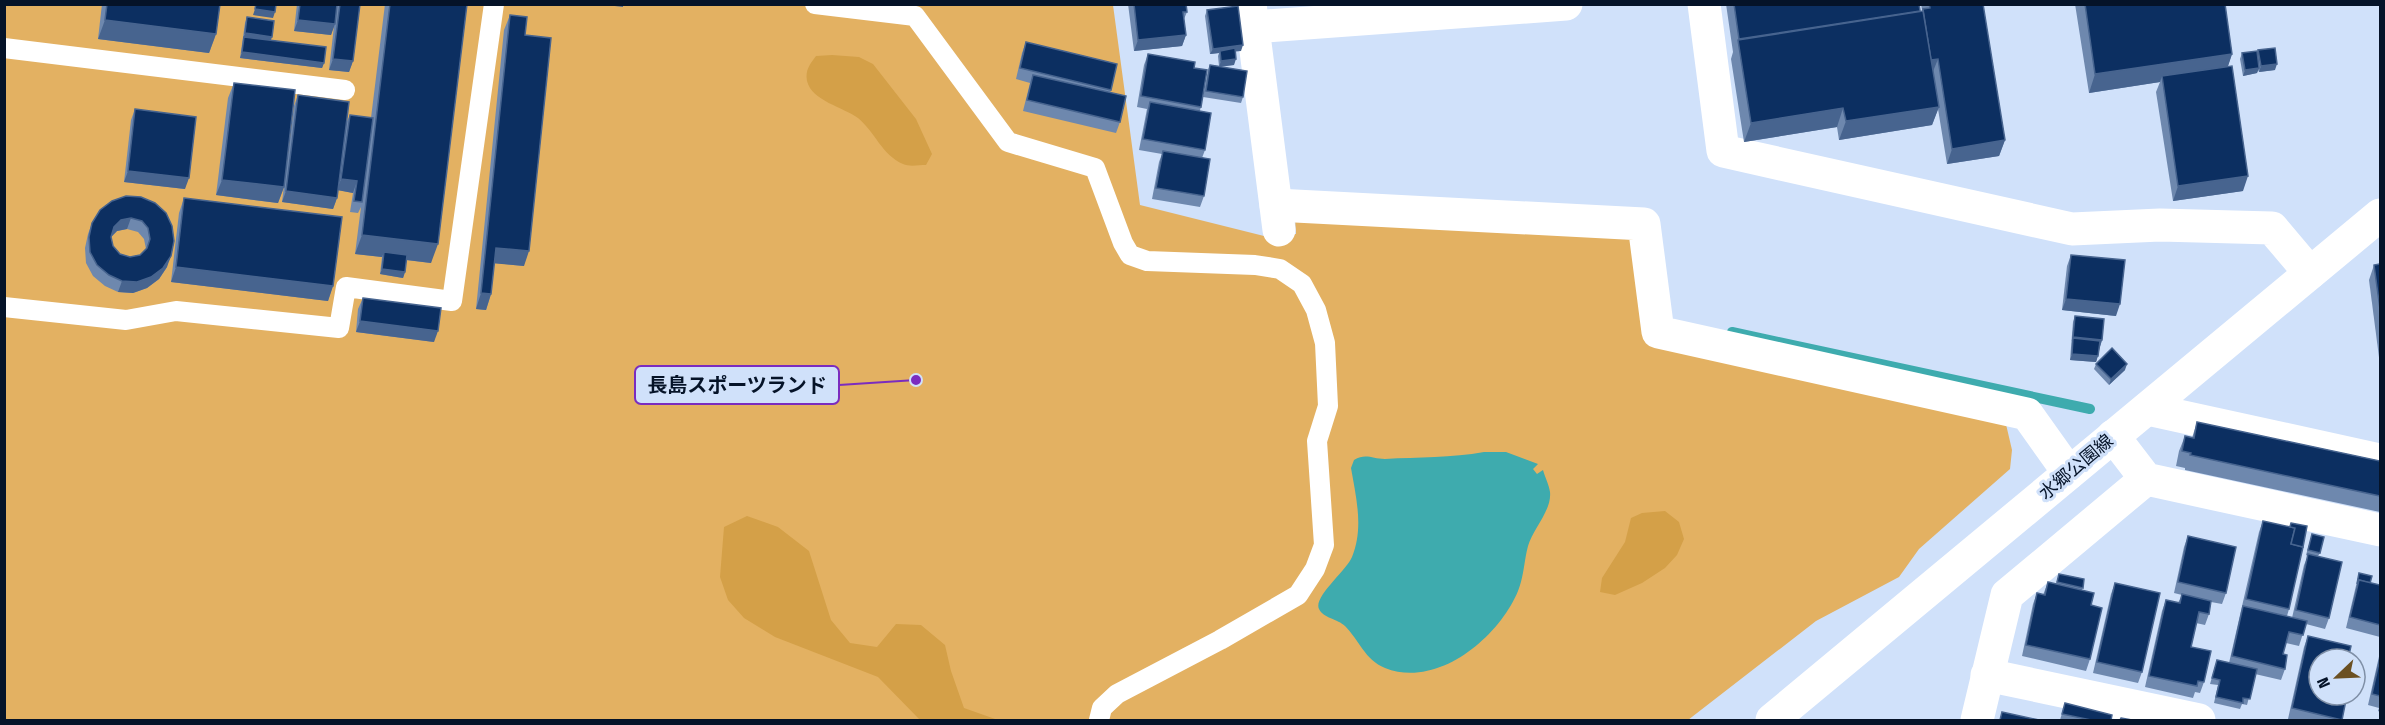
<svg xmlns="http://www.w3.org/2000/svg" width="2385" height="725" font-family="'Fira Sans Condensed','Noto Sans JP',sans-serif">
<style>
.green{fill:#e3b162}
.forest{fill:#d4a048}
.water{fill:#3eabae}
.lines{fill:none;stroke-linecap:round;stroke-linejoin:round}
.stream{stroke:#3eabae;stroke-width:10}
.service{stroke:#fff;stroke-width:20}
.minor{stroke:#fff;stroke-width:33}
.primary{stroke:#fff;stroke-width:33}
.wall{fill:#6e88ae;fill-rule:evenodd}
.shaded-wall{fill:#47648f}
.building{fill:#0c2f61;stroke:#47648f;stroke-width:1.5;fill-rule:evenodd}
.labels{text-anchor:middle;dominant-baseline:central;stroke-width:6;stroke-linejoin:round;paint-order:stroke}
.street-label{font-size:18px;fill:#051328;stroke:#d0e1fa}
.leader{fill:none;stroke:#7b2cbf;stroke-width:2}
.callout-dot{fill:#7b2cbf;stroke:#d0e1fa;stroke-width:2}
.callout{fill:#d0e1fa;stroke:#7b2cbf;stroke-width:2}
.callout-label{font-size:20px;text-anchor:middle;font-weight:bold;fill:#051328}
</style>
<rect width="100%" height="100%" fill="#d0e1fa"/>
<!-- green -->
<path class="green" d="M4 5H1113L1140 205 1264 236 1296 234 1295 217 1622 233 1636 241 1649 341 2005 420 2012 450 2010 469 1919 549 1899 577 1816 621 1688 720H5Z"/>
<!-- forest -->
<g class="forest">
<path d="M832 55 859 57 873 64 916 119 932 154 926 165C919 165 909 167 903 164 882 155 875 132 858 118 843 107 812 101 807 81 805 70 810 64 816 56Z"/>
<path d="M1665 511 1679 522 1684 539 1677 555 1665 568 1642 583 1615 595 1600 592 1602 578 1625 542 1631 518 1642 513Z"/>
<path d="M747 516 778 527 809 551 831 620 850 643 877 647 896 624 921 625 945 645 951 671 964 708 998 720H920L878 677 775 637 744 618 728 600 720 577 724 527Z"/>
</g>
<!-- water -->
<path class="water" d="M1484 452H1506L1538 464 1533 469 1537 474 1543 470C1545 477 1549 485 1550 492 1552 510 1533 529 1528 546 1524 561 1524 576 1518 591 1499 637 1438 689 1385 668 1365 660 1359 640 1345 626 1338 619 1323 618 1319 609 1313 597 1347 570 1352 557 1364 528 1356 497 1351 468L1354 460C1366 453 1372 459 1385 459 1418 457 1452 458 1484 452Z"/>
<g class="lines">
<!-- stream -->
<path class="stream" d="M1732 332 2090 409"/>
<!-- service -->
<g class="service">
<path d="M815 4 915 16 1008 142 1095 168 1123 243 1130 255 1147 261 1255 265 1280 269 1302 284 1316 310 1325 343 1328 406 1317 441 1324 545 1315 569 1298 595 1220 640 1117 694 1102 708 1099 720"/>
<path d="M4 48 345 90"/>
<path d="M4 307 126 320 176 311 339 328 346 287 452 301 494 4"/>
</g>
<!-- minor -->
<g class="minor">
<path d="M1250 4 1279 230"/>
<path d="M1704 4 1723 151 2072 229 2160 225 2272 228 2310 273"/>
<path d="M1253 27 1566 4"/>
<path d="M1276 205 1644 224 1658 332 2027 414 2069 473"/>
<path d="M2147 409 2380 460"/>
<path d="M2113 436 2146 479 2380 530"/>
<path d="M1987 675 2199 720"/>
<path d="M1977 720 2007 595 2146 479"/>
</g>
<!-- primary -->
<path class="primary" d="M1772 720 2380 215"/>
</g>
<!-- wall -->
<g class="wall">
<path d="M102 4H220L216 34 209 53 98 39Z"/>
<path d="M297 4H360L353 61 349 72 329 70 334 26 331 35 294 31Z"/>
<path d="M385 4H467L431 263 406 260 405 272 403 278 380 274 382 257 355 254 361 207 358 213 350 212 353 193 338 190 337 198 333 209 282 202 294 106 298 95 346 123 350 115 371 118Z"/>
<path d="M1128 4H1186L1187 12 1184 19 1186 35 1182 46 1134 51Z"/>
<path d="M1726 4H1919V12H1922V10L1921 4H1983L2005 140 1999 156 1947 164 1938 109 1932 125 1839 140 1837 127 1744 142 1731 59 1733 52Z"/>
<path d="M2075 4H2225L2232 54 2228 66 2243 191 2173 201 2156 92 2160 82 2089 93Z"/>
<path d="M1207 10 1241 51H1235L1234 65 1221 66 1243 97 1241 103 1203 97 1208 70 1210 65 1219 66 1218 56 1219 53 1210 54 1205 16Z"/>
<path d="M510 15 525 35 524 266 494 263 491 294 486 310 476 309 504 30Z"/>
<path d="M247 17 271 40 324 63 322 68 240 58 245 23Z"/>
<path d="M1026 42 1111 90 1110 93 1120 122 1116 133 1023 111 1030 83 1016 79 1022 53Z"/>
<path d="M2258 50 2275 70 2259 72 2258 70 2257 73 2243 76 2240 59 2242 53H2257Z"/>
<path d="M1148 54 1194 68 1201 107 1200 110 1205 150 1202 158 1204 196 1200 207 1152 199 1159 162 1162 154 1139 150 1147 109 1137 107 1144 65Z"/>
<path d="M234 83 284 187 278 203 216 195 228 98Z"/>
<path d="M135 109 185 189 124 182 131 120Z"/>
<path d="M141 197 167 267 159 279 147 288 133 293 118 292 105 286 93 276 86 263 85 248 88 234 92 223ZM127 229 138 232 144 239 146 249 140 255 130 257 120 254 113 246 111 237 117 231Z"/>
<path d="M184 198 333 286 328 301 171 282 179 213Z"/>
<path d="M2071 255 2116 316 2062 310 2067 266Z"/>
<path d="M2380 264V365L2369 280 2374 265Z"/>
<path d="M363 298 434 342 356 332 358 309Z"/>
<path d="M2075 316 2102 340 2096 362 2070 360 2073 322Z"/>
<path d="M2096 364 2125 370 2109 385 2094 369Z"/>
<path d="M2197 422 2380 461V512L2185 470V468L2176 466 2179 451 2185 436 2192 438Z"/>
<path d="M2263 521 2289 527 2291 523 2289 609 2287 616 2292 618 2304 565 2308 556 2306 555 2312 534 2320 553 2318 556 2329 618 2325 629 2306 624 2299 646 2286 643 2283 654 2285 669 2281 680 2255 674 2247 705 2242 704 2240 709 2214 703 2218 685 2210 684 2217 660 2229 663 2259 532Z"/>
<path d="M2188 536 2226 593 2222 604 2211 602 2209 614 2205 625 2196 623 2191 647 2204 682 2200 693 2195 692 2193 698 2145 687 2162 611 2166 600 2178 603 2182 595 2174 593 2184 547Z"/>
<path d="M2359 573 2370 583 2380 585V637L2346 628Z"/>
<path d="M2059 574 2084 579 2082 590 2091 605 2090 659 2086 671 2022 656 2033 604 2037 593 2043 595 2048 582 2056 584Z"/>
<path d="M2115 583 2142 672 2138 683 2093 673 2111 594Z"/>
<path d="M2308 636 2319 659 2347 695 2341 720H2293L2288 719 2304 647Z"/>
<path d="M2380 652V712L2378 711 2379 708 2368 705Z"/>
<path d="M2065 703 2111 720H2060Z"/>
</g>
<!-- shaded-wall -->
<g class="shaded-wall">
<path d="M598 4H623V7Z"/>
<path d="M856 4H875L874 6Z"/>
<path d="M255 9 275 12 273 18 253 15Z"/>
<path d="M1920 11 1914 26 1738 43 1739 39Z"/>
<path d="M105 20 216 34 209 53 98 39Z"/>
<path d="M298 20 335 24 331 35 294 31Z"/>
<path d="M245 33 272 37 270 43 243 39Z"/>
<path d="M1186 35 1182 46 1134 51 1138 40Z"/>
<path d="M1243 45 1241 51 1221 53 1220 51 1219 53 1210 54 1213 49Z"/>
<path d="M242 52 324 63 322 68 240 58Z"/>
<path d="M2232 54 2226 72 2162 76 2160 82 2089 93 2095 74Z"/>
<path d="M333 59 353 61 349 72 329 70Z"/>
<path d="M1236 59 1234 65 1219 67 1221 61Z"/>
<path d="M1938 59 1932 74 1931 60Z"/>
<path d="M2277 64 2275 70 2259 72 2261 66Z"/>
<path d="M2259 68 2257 73 2243 76 2245 70Z"/>
<path d="M1939 107 1932 125 1839 140 1846 121Z"/>
<path d="M1843 108 1837 127 1744 142 1751 123Z"/>
<path d="M2005 140 1999 156 1947 164 1952 149Z"/>
<path d="M128 171 189 178 185 189 124 182Z"/>
<path d="M2248 176 2243 191 2173 201 2178 186Z"/>
<path d="M341 179 357 181 353 193 337 190Z"/>
<path d="M222 180 284 187 278 203 216 195Z"/>
<path d="M286 191 337 198 333 209 282 202Z"/>
<path d="M131 218 127 229 117 231 110 238 114 227 121 220Z"/>
<path d="M362 235 438 244 431 263 383 257 384 252 382 257 355 254Z"/>
<path d="M496 248 529 251 524 266 491 263Z"/>
<path d="M171 256 167 267 159 279 147 288 133 293 118 292 122 281Z"/>
<path d="M176 267 333 286 328 301 171 282Z"/>
<path d="M382 269 405 272 403 278 380 274Z"/>
<path d="M481 293 491 294 486 310 476 309Z"/>
<path d="M2066 299 2120 304 2116 316 2062 310Z"/>
<path d="M360 321 438 331 434 342 356 332Z"/>
<path d="M2073 337 2102 340 2100 346 2073 338 2071 342Z"/>
<path d="M2072 354 2098 356 2096 362 2070 360Z"/>
<path d="M2127 364 2125 370 2109 385 2111 379Z"/>
</g>
<!-- building -->
<g class="building">
<path d="M107 4H220L216 34 105 20Z"/>
<path d="M256 4H276L275 12 255 9Z"/>
<path d="M300 4H337L335 24 298 20Z"/>
<path d="M340 4H360L353 61 333 59Z"/>
<path d="M390 4H467L438 244 362 235Z"/>
<path d="M1134 4H1186L1187 12H1183L1186 35 1138 40Z"/>
<path d="M1734 4H1919L1920 11 1739 39Z"/>
<path d="M1929 4H1983L2005 140 1952 149 1938 59 1931 60 1923 9 1930 8Z"/>
<path d="M2085 4H2225L2232 54 2095 74Z"/>
<path d="M1238 6 1243 45 1213 49 1207 10Z"/>
<path d="M1923 11 1939 107 1846 121 1843 108 1751 123 1738 40Z"/>
<path d="M510 15 527 17 525 35 551 38 529 251 496 248 491 294 481 293Z"/>
<path d="M247 17 274 21 272 37 245 33Z"/>
<path d="M244 37 326 47 324 63 242 52Z"/>
<path d="M1026 42 1117 64 1111 90 1020 68Z"/>
<path d="M1235 48 1236 59 1221 61 1220 51Z"/>
<path d="M2275 48 2277 64 2261 66 2258 50Z"/>
<path d="M2257 51 2259 68 2245 70 2242 53Z"/>
<path d="M1148 54 1195 62 1194 68 1207 70 1201 107 1141 96Z"/>
<path d="M1210 65 1247 71 1243 97 1206 91Z"/>
<path d="M2232 66 2248 176 2178 186 2162 76Z"/>
<path d="M1033 75 1126 96 1120 122 1027 100Z"/>
<path d="M234 83 295 90 284 187 222 180Z"/>
<path d="M298 95 349 102 337 198 286 191Z"/>
<path d="M1150 102 1211 113 1205 150 1143 139Z"/>
<path d="M135 109 196 117 189 178 128 171Z"/>
<path d="M350 115 373 118 362 202 354 201 357 181 341 179Z"/>
<path d="M1163 151 1210 159 1204 196 1156 188Z"/>
<path d="M126 196 141 197 155 203 166 213 172 226 174 241 171 256 163 268 151 277 137 282 122 281 109 275 97 265 90 252 89 237 92 223 100 210 112 201ZM131 218 142 221 148 228 150 239 147 248 140 255 130 257 120 254 113 246 111 237 114 227 121 220Z"/>
<path d="M184 198 342 217 333 286 176 267Z"/>
<path d="M384 252 407 255 405 272 382 269Z"/>
<path d="M2071 255 2125 260 2120 304 2066 299Z"/>
<path d="M2380 264V309L2374 265Z"/>
<path d="M363 298 441 308 438 331 360 321Z"/>
<path d="M2075 316 2104 319 2102 340 2073 337Z"/>
<path d="M2073 338 2100 341 2098 356 2072 354Z"/>
<path d="M2112 348 2127 364 2111 379 2096 364Z"/>
<path d="M2197 422 2380 461V496L2190 455 2191 453 2182 451 2185 436 2194 438Z"/>
<path d="M2263 521 2295 528 2291 544 2303 547 2289 609 2246 599Z"/>
<path d="M2291 523 2307 526 2303 547 2291 544 2295 528 2290 527Z"/>
<path d="M2312 534 2324 537 2320 553 2308 550Z"/>
<path d="M2188 536 2236 547 2226 593 2178 582Z"/>
<path d="M2308 554 2342 562 2329 618 2296 610Z"/>
<path d="M2359 573 2372 576 2370 583 2359 580 2357 584Z"/>
<path d="M2059 574 2084 579 2083 588 2057 582Z"/>
<path d="M2359 580 2380 585V625L2350 617Z"/>
<path d="M2048 582 2094 593 2091 605 2102 608 2090 659 2026 645 2037 593 2045 595Z"/>
<path d="M2115 583 2160 593 2142 672 2097 662Z"/>
<path d="M2182 594 2211 601 2209 614 2199 612 2191 647 2211 651 2204 682 2198 681 2197 686 2149 676 2166 600 2180 603Z"/>
<path d="M2243 606 2307 621 2303 635 2289 632 2283 654 2287 655 2285 669 2232 656Z"/>
<path d="M2308 636 2351 646 2348 659H2319V695H2347L2342 720 2292 708Z"/>
<path d="M2380 658V696L2372 694Z"/>
<path d="M2217 660 2257 669 2250 699 2243 698V703L2216 697 2220 680 2212 678Z"/>
<path d="M2065 703 2112 715 2111 720H2091L2062 714Z"/>
<path d="M2002 712 2039 720H2000Z"/>
<path d="M2121 718 2132 720H2120Z"/>
</g>
<g class="labels">
<!-- street labels -->
<g class="street-label">
<text transform="translate(2076 467) rotate(-40)">水郷公園線</text>
</g>
</g>
<!-- callouts -->
<path class="leader" d="M916 380L839 385"/>
<circle class="callout-dot" cx="916" cy="380" r="6"/>
<rect class="callout" x="635" y="366" width="204" height="38" rx="6"/>
<g class="callout-label">
<text x="737" y="392">長島スポーツランド</text>
</g>
<!-- border -->
<rect width="2385" height="725" fill="none" stroke="#051328" stroke-width="12"/>
<!-- north arrow -->
<g transform="translate(2337 677) rotate(247)"><circle r="28" fill="#d0e1fa" stroke="#7f8fa6" stroke-width="1.5"/>
<path d="M0-4.5L10 22L0 15L-10 22Z" fill="#6b5022"/>
<text y="-9" font-size="16" font-weight="bold" text-anchor="middle" fill="#051328">N</text>
</g>
</svg>
